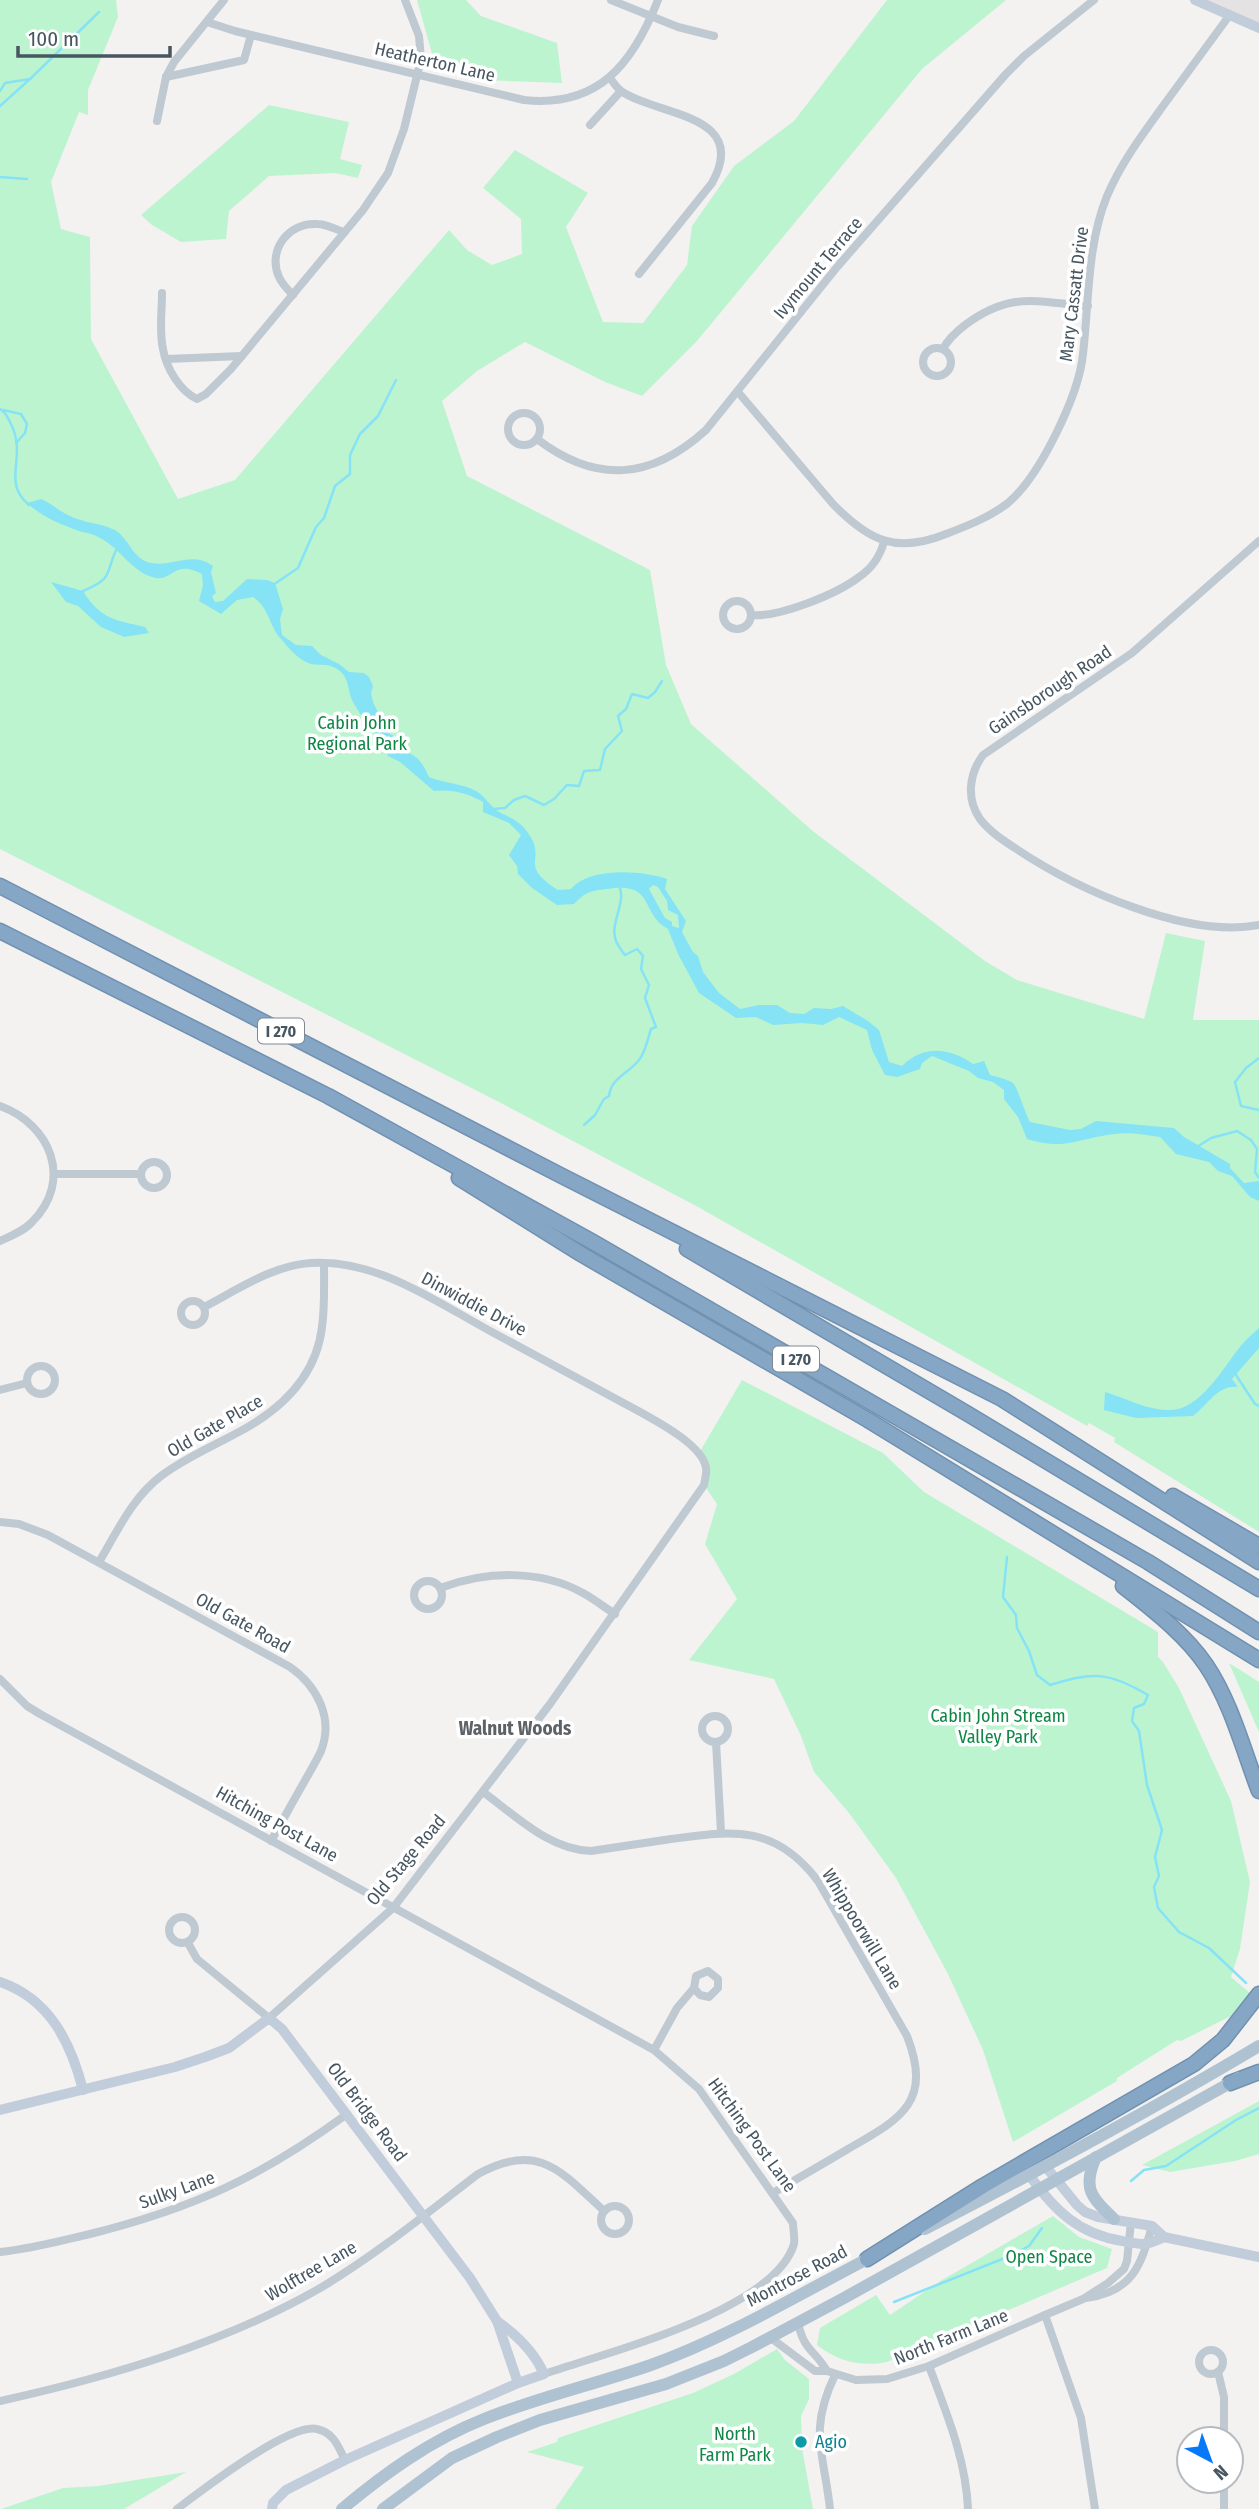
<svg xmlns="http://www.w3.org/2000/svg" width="1259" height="2509" font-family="'Fira Sans Condensed',sans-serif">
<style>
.education{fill:#e5e2e3}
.green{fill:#bdf4d0}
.water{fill:#86e2f5;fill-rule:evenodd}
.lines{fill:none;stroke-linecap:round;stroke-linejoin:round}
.stream{stroke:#86e2f5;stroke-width:2.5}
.highway-casing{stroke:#7091b0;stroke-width:17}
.street{stroke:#bec9d2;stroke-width:8}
.secondary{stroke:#c1cdda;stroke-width:10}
.primary{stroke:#afc2d2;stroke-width:12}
.highway{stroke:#85a6c4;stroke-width:14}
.culture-dot{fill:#0f9aa8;stroke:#fff;stroke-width:2.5}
.labels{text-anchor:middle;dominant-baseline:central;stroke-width:7;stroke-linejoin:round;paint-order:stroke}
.shield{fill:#fff;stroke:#7e8990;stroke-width:2}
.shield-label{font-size:16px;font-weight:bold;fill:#475661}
.street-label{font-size:18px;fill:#475661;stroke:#fff}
.park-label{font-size:18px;fill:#0e8645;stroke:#fff}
.culture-label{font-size:18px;fill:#0d838f;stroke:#fff;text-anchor:start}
.neighbourhood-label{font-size:19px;font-weight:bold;fill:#5d6267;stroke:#fff}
</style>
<rect width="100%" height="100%" fill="#f4f1f1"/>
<!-- education -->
<path class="education" d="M1195 0H1259V28Z"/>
<!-- green -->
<g class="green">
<path d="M0 0H116L118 17 88 90V115L79 112 51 182 61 229 90 237 91 339 178 499 235 480 449 230 467 250 492 265 522 254 521 219 483 188 515 150 588 193 566 227 603 322 643 323 687 265 692 226 734 166 794 121 887 0H1006L922 69 697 341 642 396 605 382 525 342 477 371 442 401 467 476 650 570 666 665 691 724 814 832 985 961 1017 980 1144 1019 1166 933 1205 941 1193 1020H1259V1532L1114 1442 1115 1438 1089 1423 1087 1426 698 1207 499 1102 0 849Z"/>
<path d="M417 0H466L481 16 557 43 562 83 481 80 436 68Z"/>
<path d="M269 105 349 122 340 159 362 165 358 178 335 173 269 176 229 211 226 239 181 242 152 225 141 215Z"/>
<path d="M742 1380 883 1453 924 1492 1158 1632V1657L1163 1662 1179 1688 1231 1801 1250 1882 1240 1949 1231 1977 1251 1994 1237 2013 1181 2041 1177 2040 1117 2078V2081L1013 2142 983 2050 948 1974 896 1878 849 1813 814 1772 801 1736 774 1679 689 1660 737 1599 705 1544 717 1504 704 1485 706 1476 699 1453Z"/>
<path d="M1229 1663 1259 1682V1732Z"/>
<path d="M1259 2101V2154L1235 2161 1170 2172 1142 2165Z"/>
<path d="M1053 2216 1079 2237 1112 2249 1107 2268 887 2362C862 2367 838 2362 817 2345L820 2328 876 2295 890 2315 942 2280Z"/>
<path d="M777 2349 785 2360 809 2379V2399L801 2416 802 2448 813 2509H555L584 2467 527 2452 557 2442 558 2438 693 2393 734 2374Z"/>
<path d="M186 2472 124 2509H1L63 2488 98 2486Z"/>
</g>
<!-- water -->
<g class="water">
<path d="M41 499C51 503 59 511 68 515 83 523 101 523 115 530 127 537 132 555 145 561 168 571 190 549 213 566L211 572 216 593 212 596 215 602 223 601 247 579 267 580 275 583 283 609 280 619 282 635 296 645 312 646 321 655 339 664 349 672 364 673 369 677 373 686 371 693 373 702 388 733 394 736 402 751C418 755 422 762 429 777 443 783 461 783 476 791 486 797 491 808 501 813 513 819 522 822 530 836 546 861 518 864 558 890L571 889C589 867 642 870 667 879L665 889 686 921 682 932 693 952 698 956 703 972 719 993 740 1009 759 1005H777L790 1013 804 1014 814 1008 831 1009 843 1006 868 1021 879 1030 889 1062 902 1066C923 1045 949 1047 973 1064L984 1061 990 1075C997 1077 1007 1079 1013 1083 1017 1086 1025 1113 1030 1122L1070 1130 1081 1129 1096 1121 1174 1128 1184 1137 1230 1164V1168L1244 1183 1259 1181V1201L1250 1197 1232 1176 1218 1171 1209 1162 1176 1154 1160 1137C1145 1135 1130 1132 1115 1134 1078 1138 1066 1151 1027 1139L1018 1117 1004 1099V1090L993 1082 978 1078 969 1071 932 1056 922 1063 920 1069 897 1077 885 1075 872 1050 867 1030 839 1017 823 1025 802 1023 773 1025 756 1017 736 1018 699 993 678 954 668 929C639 913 656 881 607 889 589 891 586 892 574 904L557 905 532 888 518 874 517 866 509 855 521 835 509 823 483 812V802C467 793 452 789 434 791L400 762 388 756C379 732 364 723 353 702 347 690 350 677 337 669 329 663 320 666 311 664 300 661 289 649 282 640 269 627 270 608 253 597L237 600 221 614 199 601 203 585 202 574C172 558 173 584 152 577 130 570 120 548 100 538 94 534 86 533 79 531 60 524 42 517 27 503ZM653 885 658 887 667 901 668 910 678 915 679 928 672 926V922L665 918 649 889Z"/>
<path d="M51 582 83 591C100 619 115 620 145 627L149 633 124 637 101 627 78 606 66 602Z"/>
<path d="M1259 1328V1348L1232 1379 1238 1387C1217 1385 1208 1405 1193 1416L1136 1418 1104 1410 1105 1392C1125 1398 1147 1410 1168 1410 1199 1412 1223 1368 1240 1347 1245 1340 1253 1334 1259 1328Z"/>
</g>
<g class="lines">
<!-- stream -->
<g class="stream">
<path d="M0 91 5 83 30 79 99 12"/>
<path d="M0 106 30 79"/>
<path d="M0 177 27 179"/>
<path d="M0 409C6 413 7 416 10 422 29 457 0 481 29 505"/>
<path d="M3 410 21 414 27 424 25 433 16 443"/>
<path d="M273 585 298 568 316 527 324 518 335 486 350 474V455L360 434 378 416 396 380"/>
<path d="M83 591C115 577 104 575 117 548"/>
<path d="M494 809 505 808 514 800 525 796 544 805 554 799 567 785 579 786 584 771 600 770 605 749 622 731 618 716 626 709 632 694 648 698 655 692 662 681"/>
<path d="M1259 1058 1246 1068 1235 1082 1241 1106 1259 1110"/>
<path d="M584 1125 595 1115 604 1099 609 1096C611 1076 633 1072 641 1057 646 1049 648 1038 651 1029L656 1027 645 998 649 985 641 969 643 956 637 949 625 955C622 951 618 946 616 941 609 923 627 903 619 885"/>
<path d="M1197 1147 1211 1138 1237 1131 1251 1140 1257 1149 1255 1172 1259 1178"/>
<path d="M1234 1372 1255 1404 1259 1406"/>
<path d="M1007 1557 1003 1597 1016 1615 1017 1628 1029 1651 1037 1675 1050 1685C1092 1671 1109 1672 1148 1695L1144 1704 1134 1708 1132 1721 1139 1731 1147 1785 1162 1830 1155 1857 1159 1876 1154 1887 1158 1908 1179 1932 1209 1948 1246 1983"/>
<path d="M1131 2181 1144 2170 1166 2166 1236 2120 1259 2108"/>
<path d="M894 2302 1010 2256 1029 2246 1042 2228"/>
</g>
<!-- highway casing -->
<g class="highway-casing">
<g id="highway">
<path d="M0 886 562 1176 1002 1399 1259 1562"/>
<path d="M0 931 328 1096 591 1241 1148 1562 1259 1632"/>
<path d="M459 1178 581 1254 868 1420 1259 1660"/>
<path d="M687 1249 968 1414 1259 1589"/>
<path d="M1173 1496 1259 1546"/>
<path d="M1123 1586C1153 1610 1185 1634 1206 1665 1231 1702 1243 1749 1259 1791"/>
<path d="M1230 2083 1259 2072"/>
<path d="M867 2259 983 2186 1194 2064 1223 2040 1259 1994"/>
</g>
</g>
<!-- street -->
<g class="street">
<path d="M611 0 678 27 714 36"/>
<path d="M207 22 235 31 524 100C599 108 633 63 658 0"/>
<path d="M166 77 244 60 251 35"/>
<path d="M610 78C613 82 617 88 621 91 656 116 751 113 712 183L639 274"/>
<path d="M157 121 166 77 174 62 224 0"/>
<path d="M590 125 621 91"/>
<path d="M162 293C162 311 159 332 163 349 166 368 180 391 197 399L206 394 231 369 363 210 388 173 404 129 421 59 419 36 405 0"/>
<path d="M293 295C288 290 282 284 279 277 267 251 288 222 317 224 326 224 335 229 344 232"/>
<circle cx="937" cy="362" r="14"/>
<path d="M943 349C948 339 956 332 965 325 1011 291 1035 302 1088 306"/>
<path d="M166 359 242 356"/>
<path d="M738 392 833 504C869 541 896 554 946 534 967 526 990 517 1008 503 1040 476 1079 395 1083 354 1089 302 1087 245 1107 196 1121 163 1142 135 1163 106 1185 76 1207 46 1229 16"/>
<circle cx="524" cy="429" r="16"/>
<path d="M537 439C596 484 651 480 706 430L837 267 1006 74 1024 56 1094 0"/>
<path d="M1259 541 1132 653 983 755C969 774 966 799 980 819 990 832 1004 841 1018 850 1077 889 1187 939 1259 925"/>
<circle cx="737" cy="615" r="14"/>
<path d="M751 615C778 618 837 594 859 577 871 569 880 556 884 542"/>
<path d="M0 1106C50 1124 74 1180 32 1222 24 1231 11 1236 0 1241"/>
<circle cx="154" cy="1175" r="13"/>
<path d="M55 1174H141"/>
<circle cx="193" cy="1313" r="12"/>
<circle cx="41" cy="1380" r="14"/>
<path d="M0 1390 27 1383"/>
<path d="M0 1522 19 1524 48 1535 290 1667C317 1686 334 1718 321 1751 316 1762 309 1773 303 1784 292 1803 282 1822 271 1841"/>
<path d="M99 1562C117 1532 132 1498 161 1476 183 1459 211 1447 235 1434 278 1412 316 1378 322 1327 325 1306 324 1284 324 1263"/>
<circle cx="428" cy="1595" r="14"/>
<path d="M440 1588C486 1571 540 1569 583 1593 594 1599 604 1607 615 1614"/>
<path d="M0 1679 27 1706 40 1714 654 2050 699 2089 793 2223C793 2229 795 2237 794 2244 774 2311 605 2353 544 2374"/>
<circle cx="715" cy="1729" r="13"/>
<path d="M716 1742 721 1832"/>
<path d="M483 1792C515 1815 549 1850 591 1851 617 1847 644 1843 671 1839 734 1830 775 1825 818 1881L907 2036C933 2103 900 2119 848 2149 823 2164 798 2178 773 2193"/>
<circle cx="182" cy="1930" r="13"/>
<path d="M188 1943 197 1959 269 2018 393 1908 550 1704 704 1485C705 1479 707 1473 706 1468 703 1446 660 1423 642 1413 592 1386 542 1359 492 1332 436 1302 378 1259 311 1263 273 1265 237 1290 204 1307"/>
<path d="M654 2050 677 2008 694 1988 696 1976 708 1971 718 1979V1988L709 1997 700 1995 694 1988"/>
<circle cx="615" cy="2220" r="14"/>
<path d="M0 2252C31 2249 60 2241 90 2234 194 2208 261 2177 347 2114"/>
<path d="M1086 2298C1132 2292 1141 2266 1152 2226"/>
<path d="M1045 2315 1081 2418 1095 2509"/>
<path d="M798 2322C803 2350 815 2350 827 2371"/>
<path d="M771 2338 815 2371H827L856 2380 887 2379 929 2366 1045 2315 1083 2299 1108 2283 1124 2269 1127 2261 1131 2222"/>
<circle cx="1211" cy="2362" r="12"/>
<path d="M929 2366C946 2412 966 2459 968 2509"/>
<path d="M1218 2372 1224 2397V2439"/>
<path d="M0 2401C109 2377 225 2343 322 2287 377 2254 427 2213 478 2174 538 2141 561 2171 604 2211"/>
<path d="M177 2509C201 2491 290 2422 317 2429 334 2433 338 2446 345 2460"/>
<path d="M830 2509C824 2453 808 2431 835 2375"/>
<path d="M1224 2509V2481"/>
</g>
<!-- secondary -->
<g class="secondary">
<path d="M1195 0 1259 28"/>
<path d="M0 1982C50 1999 71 2043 83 2090"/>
<path d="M0 2110 175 2067 205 2057 229 2048 269 2018 282 2029 470 2278 497 2321 518 2383"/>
<path d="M1046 2167 1077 2205 1085 2212 1098 2217 1152 2226 1164 2237 1259 2257"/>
<path d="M1030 2176C1055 2211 1079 2234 1122 2241 1142 2245 1146 2246 1164 2237"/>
<path d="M272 2509 273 2503 286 2490 345 2460 518 2383 544 2374C534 2351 517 2335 497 2321"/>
</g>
<!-- primary -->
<g class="primary">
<path d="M1096 2157C1082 2188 1091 2197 1114 2219"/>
<path d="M925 2229C1038 2171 1150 2111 1259 2046"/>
<path d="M342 2509C385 2473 431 2440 484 2419 539 2397 596 2384 651 2365 729 2337 801 2293 875 2255"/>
<path d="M383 2509 452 2458 497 2437 540 2420 666 2384 724 2361 752 2347 844 2298 1239 2078"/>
</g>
<!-- highway -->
<use href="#highway" class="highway"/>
</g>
<!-- markers -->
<circle class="culture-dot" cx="801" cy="2442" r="7"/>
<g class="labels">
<!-- shield labels -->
<g class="shield">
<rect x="258" y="1018.5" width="46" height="25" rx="5"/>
<rect x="773" y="1346.5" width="46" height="25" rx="5"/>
</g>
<g class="shield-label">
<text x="281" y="1031">I 270</text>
<text x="796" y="1359">I 270</text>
</g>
<!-- street labels -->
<g class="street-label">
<text transform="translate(435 62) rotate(13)">Heatherton Lane</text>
<text transform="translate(818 268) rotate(-50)">Ivymount Terrace</text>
<text transform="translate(1074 294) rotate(-83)">Mary Cassatt Drive</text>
<text transform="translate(1050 690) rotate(-34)">Gainsborough Road</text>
<text transform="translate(474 1304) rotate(28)">Dinwiddie Drive</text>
<text transform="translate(215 1426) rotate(-30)">Old Gate Place</text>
<text transform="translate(243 1623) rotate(29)">Old Gate Road</text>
<text transform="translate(277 1824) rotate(29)">Hitching Post Lane</text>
<text transform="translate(406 1860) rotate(-50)">Old Stage Road</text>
<text transform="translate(862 1929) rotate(59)">Whippoorwill Lane</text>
<text transform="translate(367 2112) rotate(53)">Old Bridge Road</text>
<text transform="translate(752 2135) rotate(54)">Hitching Post Lane</text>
<text transform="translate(177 2190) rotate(-20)">Sulky Lane</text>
<text transform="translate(311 2271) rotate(-30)">Wolftree Lane</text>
<text transform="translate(797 2276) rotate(-28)">Montrose Road</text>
<text transform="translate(951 2337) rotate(-22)">North Farm Lane</text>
</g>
<!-- park labels -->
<g class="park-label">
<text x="357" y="723">Cabin John<tspan x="357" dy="21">Regional Park</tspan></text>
<text x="998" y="1716">Cabin John Stream<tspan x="998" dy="21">Valley Park</tspan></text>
<text x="1049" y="2257">Open Space</text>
<text x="735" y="2434">North<tspan x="735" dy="21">Farm Park</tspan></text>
</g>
<!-- culture labels -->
<g class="culture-label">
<text x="815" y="2442">Agio</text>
</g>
<!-- neighbourhood labels -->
<g class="neighbourhood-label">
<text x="515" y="1728">Walnut Woods</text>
</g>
</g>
<!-- north arrow -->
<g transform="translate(1210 2460) rotate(139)"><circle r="33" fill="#ffffff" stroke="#b5bbc0" stroke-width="2"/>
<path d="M0-5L12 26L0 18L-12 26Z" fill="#0779f8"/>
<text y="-10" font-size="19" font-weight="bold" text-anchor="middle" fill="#475661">N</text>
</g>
<!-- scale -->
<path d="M18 46v10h152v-10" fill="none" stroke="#475661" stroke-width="3.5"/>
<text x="28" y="46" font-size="21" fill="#475661" stroke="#ffffff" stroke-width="5" paint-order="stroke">100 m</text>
</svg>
